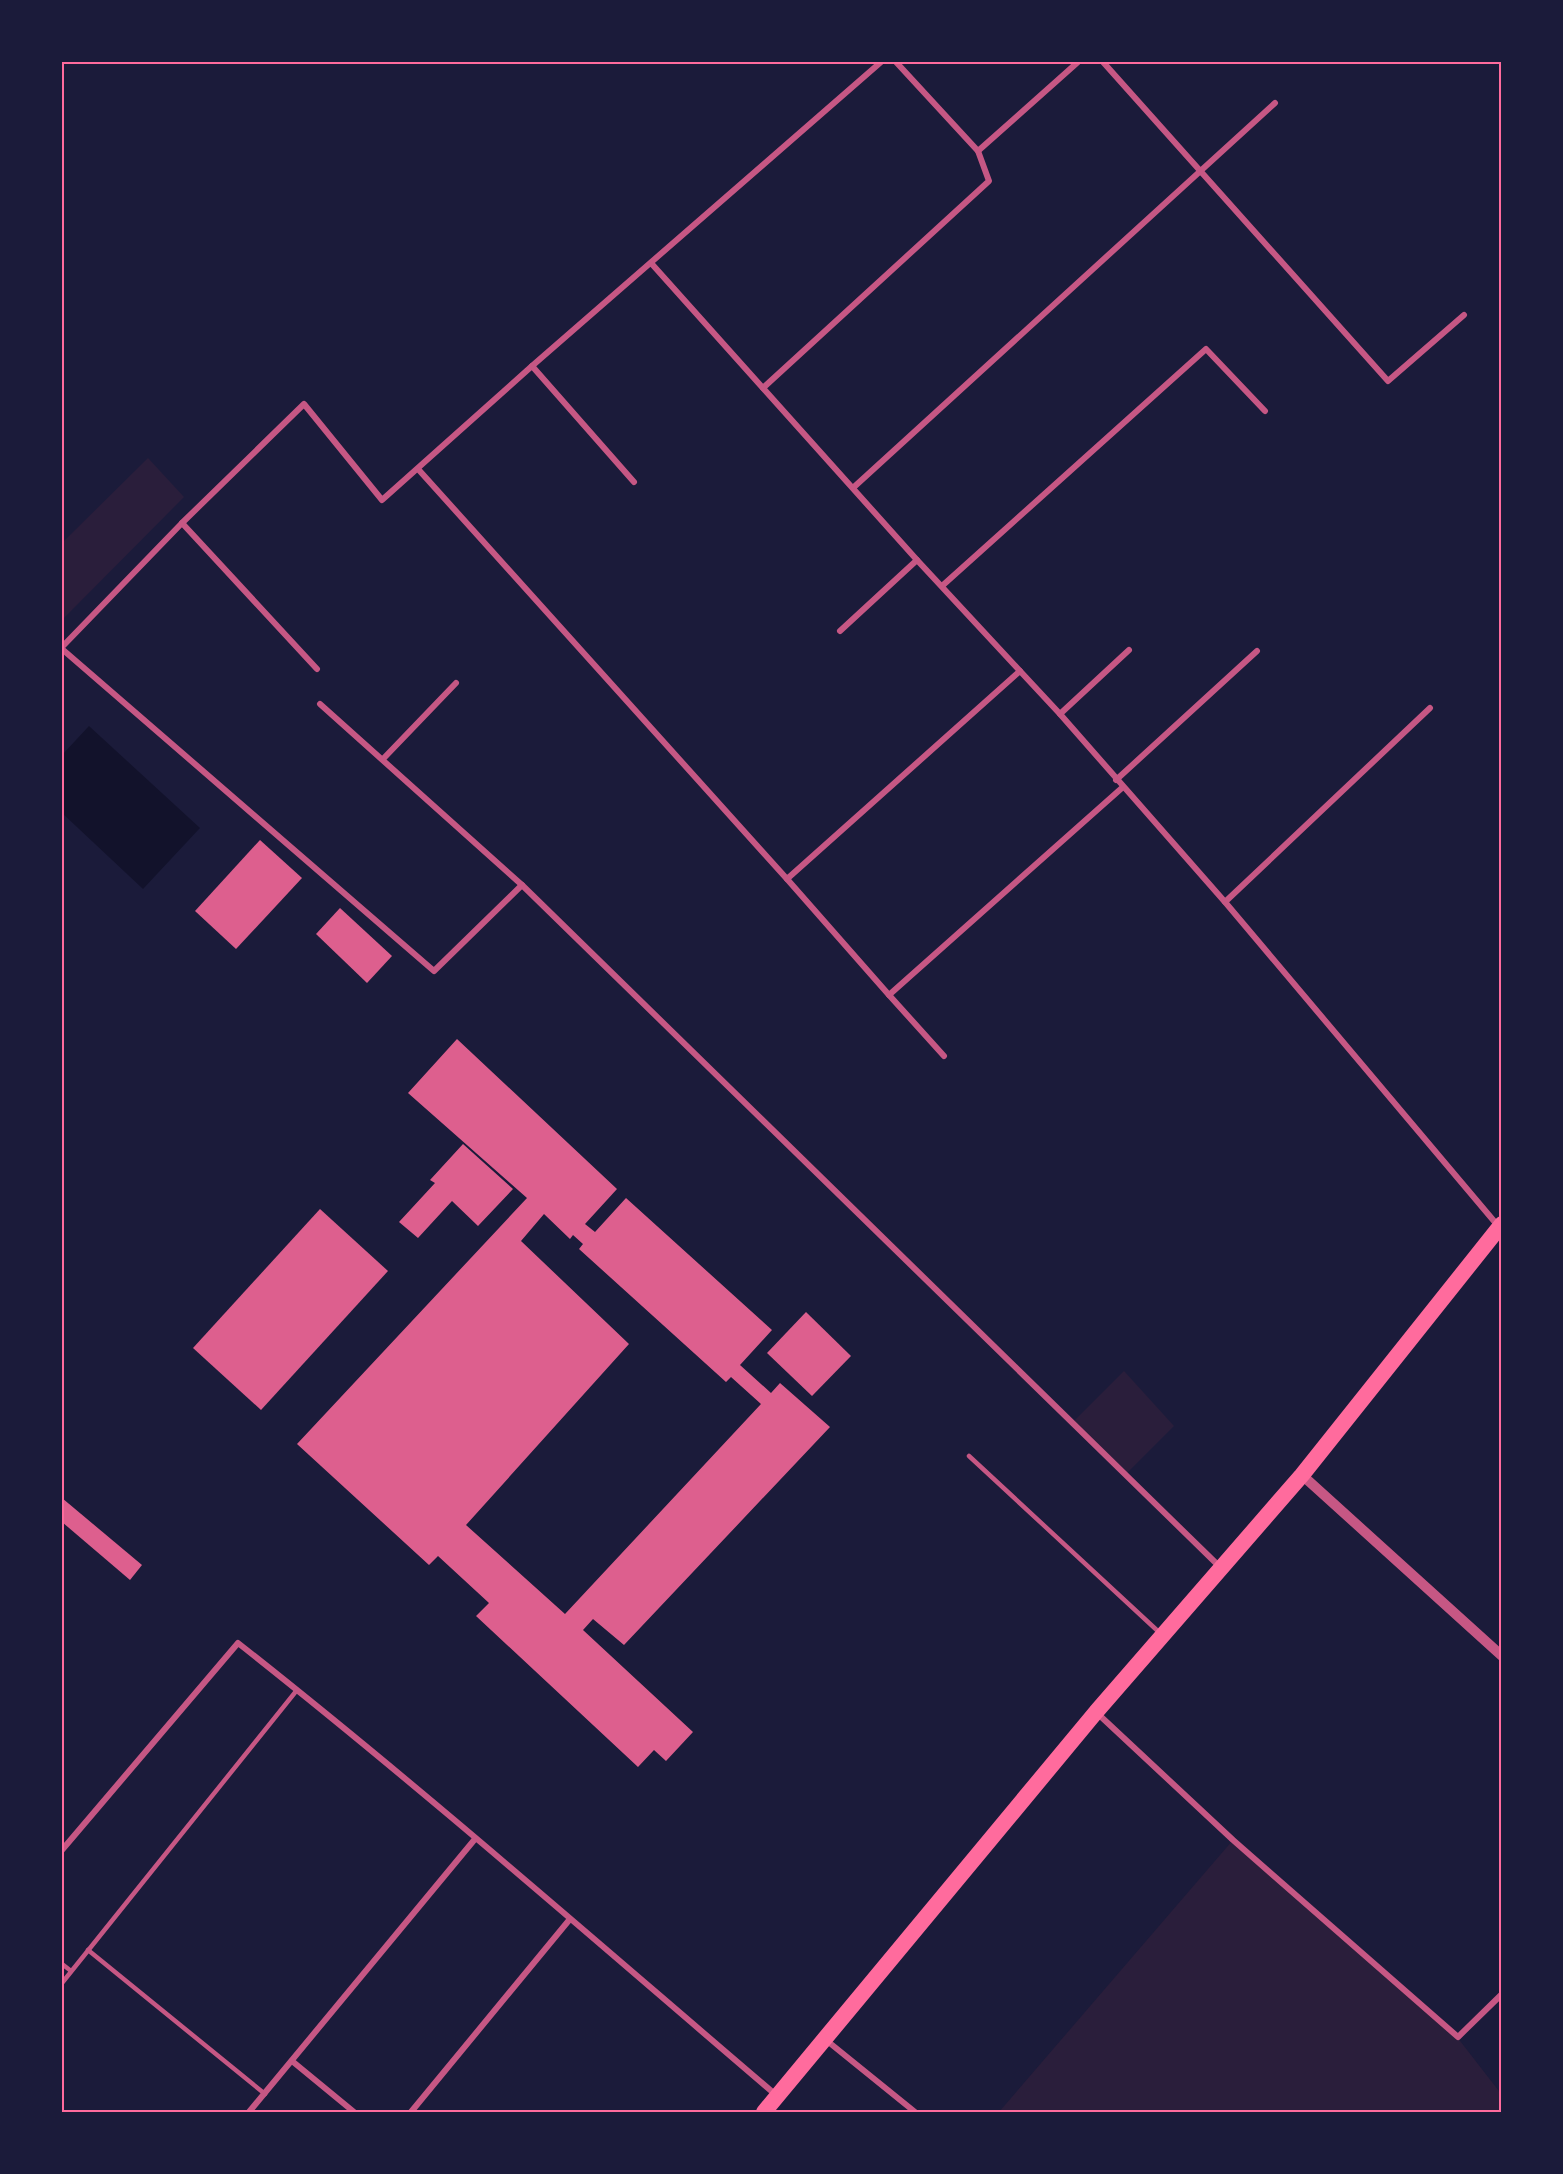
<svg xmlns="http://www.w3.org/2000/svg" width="1563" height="2174" font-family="Commissioner,sans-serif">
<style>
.green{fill:#2a1e3b}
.water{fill:#12122b}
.building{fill:#dd5f8e;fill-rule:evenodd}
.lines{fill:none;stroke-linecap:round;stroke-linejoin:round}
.service{stroke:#c65784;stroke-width:4.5}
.minor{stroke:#c65784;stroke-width:6}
.tertiary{stroke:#c65784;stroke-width:10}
.trunk{stroke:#ff6b9d;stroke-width:16}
.neatline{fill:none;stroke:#ff6b9d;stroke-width:2}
</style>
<rect width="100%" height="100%" fill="#1b1b3a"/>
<!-- green -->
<g class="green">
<path d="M148 458 184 497 62 620V543Z"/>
<path d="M1124 1371 1174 1426 1125 1475 1073 1422Z"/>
<path d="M1233 1840 1457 2037 1502 2095 1501 2112H999Z"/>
</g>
<!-- water -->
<path class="water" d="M89 726 200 828 143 889 62 813V755Z"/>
<!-- building -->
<g class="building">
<path d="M260 840 302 878 236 949 195 911Z"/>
<path d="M340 908 392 956 367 983 316 934Z"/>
<path d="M457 1039 617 1189 585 1224 595 1232 626 1198 772 1330 740 1365 771 1393 780 1383 830 1427 624 1645 593 1619 583 1630 693 1732 666 1761 654 1750 638 1767 476 1616 489 1603 438 1556 429 1565 297 1444 527 1198 408 1093ZM544 1214 570 1239 573 1235 583 1244 579 1249 726 1382 731 1377 761 1404 565 1614 466 1525 629 1344 521 1241Z"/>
<path d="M463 1144 513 1189 478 1226 452 1201 418 1238 399 1222 435 1183 430 1180Z"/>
<path d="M320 1209 388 1271 261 1410 193 1348Z"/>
<path d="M806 1312 851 1356 812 1396 767 1353Z"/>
<path d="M62 1498 142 1565 130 1580 62 1522Z"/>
</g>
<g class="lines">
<!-- service -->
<g class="service">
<path d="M969 1456 1161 1634"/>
<path d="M88 1950 265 2094"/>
<path d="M62 1964 71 1971"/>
<path d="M62 1983 297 1690"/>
</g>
<!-- minor -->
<g class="minor">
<path d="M896 62 978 151 1078 62"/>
<path d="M1103 62 1388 381 1464 315"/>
<path d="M651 263 917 560 1020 671"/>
<path d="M532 366 634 482"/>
<path d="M763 388 989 181 978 151"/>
<path d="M418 469 787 879 1020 671 1060 714 1225 902 1499 1227"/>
<path d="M854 487 1275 103"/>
<path d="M182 523 317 669"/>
<path d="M942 586 1206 349 1265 411"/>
<path d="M840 631 917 560"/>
<path d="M62 647 182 523 304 404 382 500 532 366 881 62"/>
<path d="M62 649 434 971 522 885 1221 1568"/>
<path d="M320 704 522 885"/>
<path d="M1060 714 1129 650"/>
<path d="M383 759 456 683"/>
<path d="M1116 780 1257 651"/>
<path d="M787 879 889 995 1123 787"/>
<path d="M1225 902 1430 708"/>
<path d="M889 995 944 1056"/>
<path d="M1097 1713 1233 1840 1458 2037 1502 1994"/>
<path d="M62 1850 238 1643C422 1788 598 1943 776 2095"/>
<path d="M826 2040 915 2112"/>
<path d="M292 2061 354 2112"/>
<path d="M249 2112 475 1839"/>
<path d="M411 2112 570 1919"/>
</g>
<!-- tertiary -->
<path class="tertiary" d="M1302 1475 1502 1656"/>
<!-- trunk -->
<path class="trunk" d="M764 2112 1096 1712 1302 1475 1502 1224"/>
</g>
<!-- border -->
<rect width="1563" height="2174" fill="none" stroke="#1b1b3a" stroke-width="126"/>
<rect x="63" y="63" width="1437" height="2048" class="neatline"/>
</svg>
